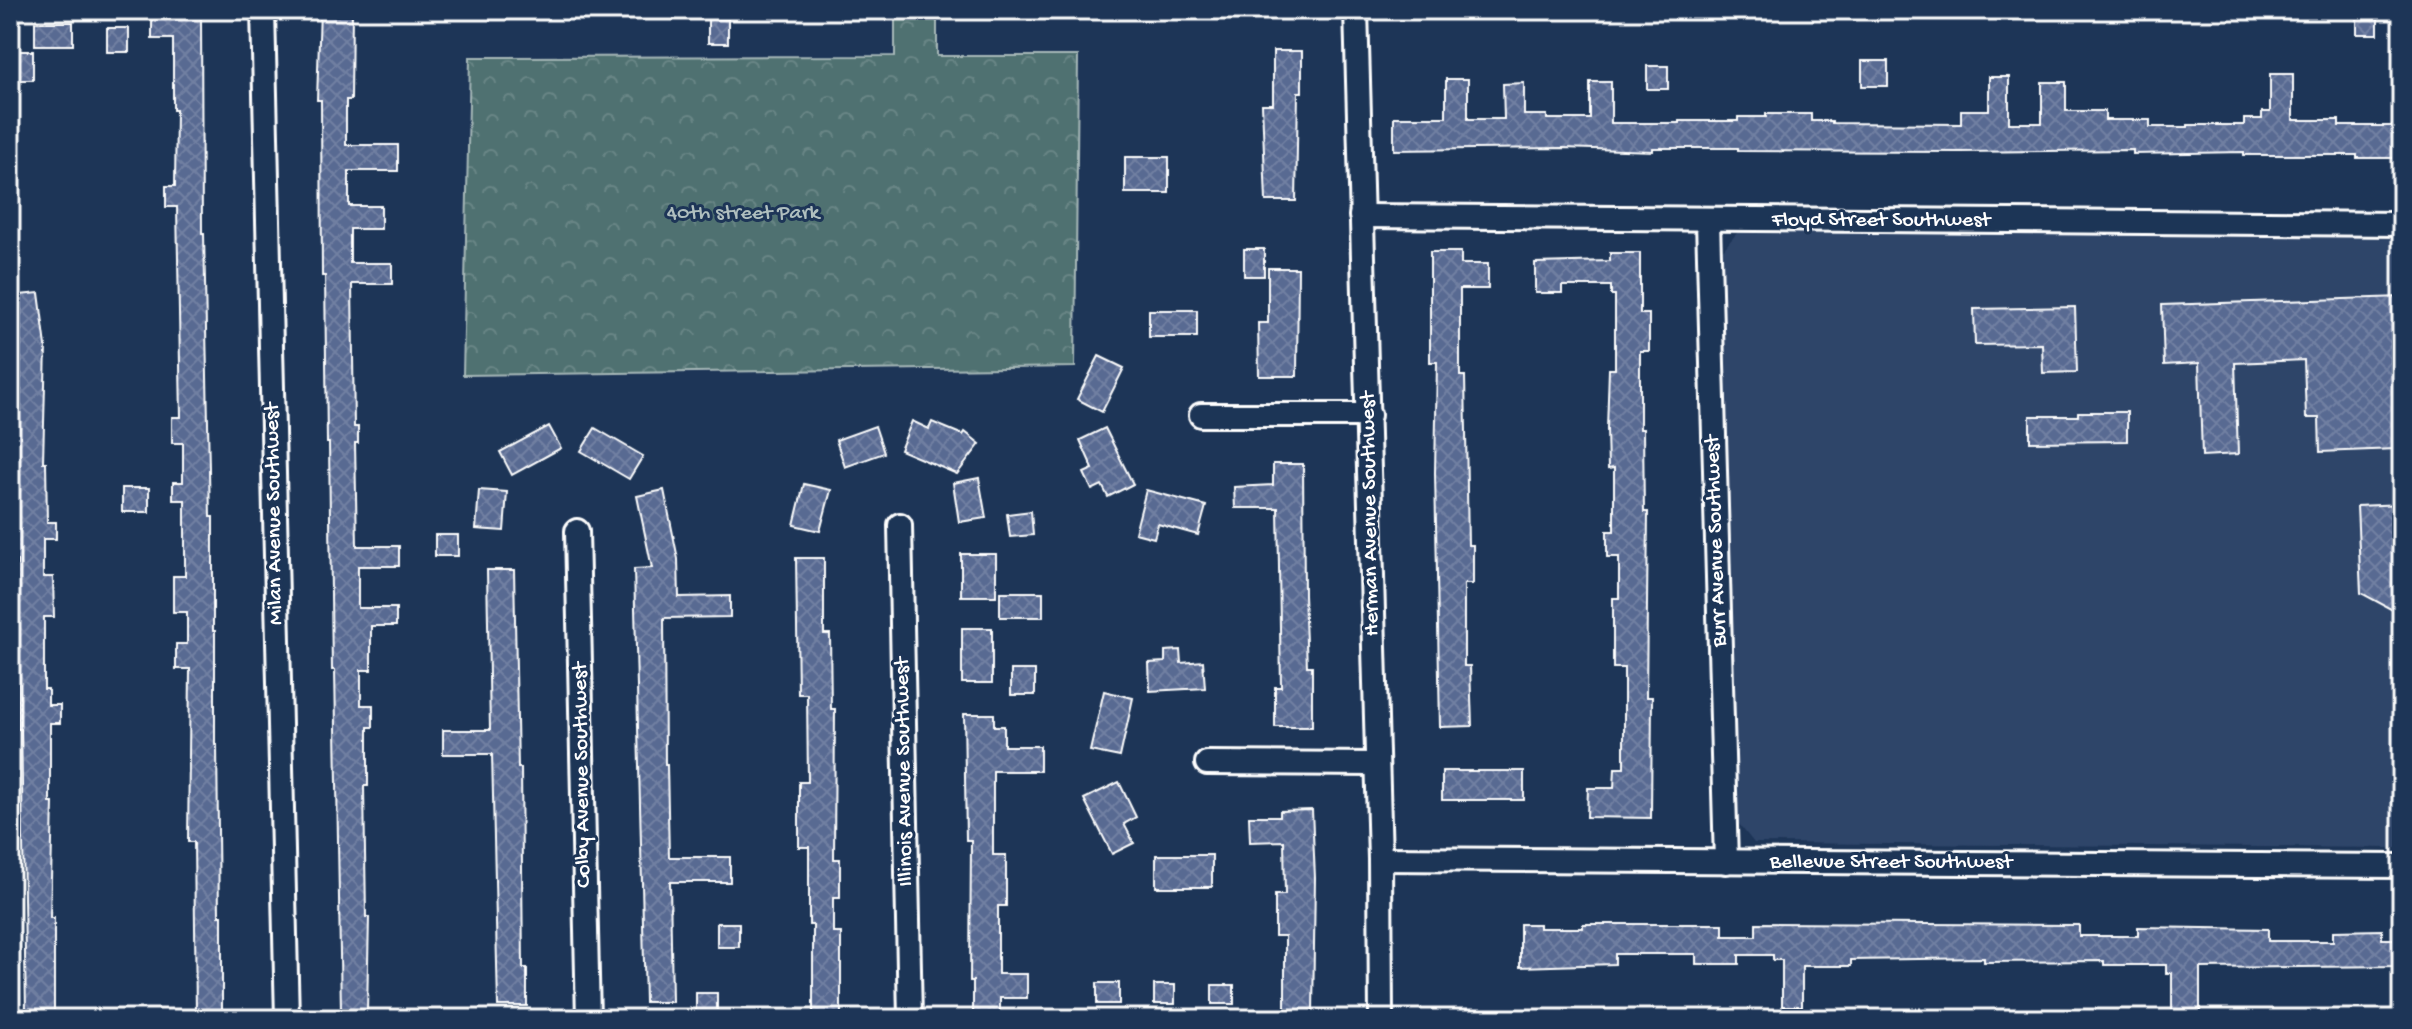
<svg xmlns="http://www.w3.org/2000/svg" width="2412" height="1029" font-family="'Gochi Hand',sans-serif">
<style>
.built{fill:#2f4569}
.park{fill:url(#park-crowns);stroke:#a7b8b8;stroke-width:2}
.building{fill:url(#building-cross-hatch);stroke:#fff;stroke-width:2}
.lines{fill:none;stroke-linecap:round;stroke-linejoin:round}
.street-casing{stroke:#fff;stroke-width:28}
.street{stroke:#1d3557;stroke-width:22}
.labels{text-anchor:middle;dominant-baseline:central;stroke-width:6;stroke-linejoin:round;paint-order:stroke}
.park-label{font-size:22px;fill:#b0bfbf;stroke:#1d3557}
.street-label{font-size:22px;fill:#fff;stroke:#1d3557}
</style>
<defs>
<pattern id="park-crowns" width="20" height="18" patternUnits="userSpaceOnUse" patternTransform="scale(2)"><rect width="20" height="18" fill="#4f7171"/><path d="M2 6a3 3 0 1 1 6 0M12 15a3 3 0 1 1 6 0" fill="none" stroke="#698686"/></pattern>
<pattern id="building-cross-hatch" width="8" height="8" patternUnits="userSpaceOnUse" patternTransform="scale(2)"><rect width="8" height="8" fill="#586a92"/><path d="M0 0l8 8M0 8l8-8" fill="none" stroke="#7180a2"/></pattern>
</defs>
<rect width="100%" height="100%" fill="#1d3557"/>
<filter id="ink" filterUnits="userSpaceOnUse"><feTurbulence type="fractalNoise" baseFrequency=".0125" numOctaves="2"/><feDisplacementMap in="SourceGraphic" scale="16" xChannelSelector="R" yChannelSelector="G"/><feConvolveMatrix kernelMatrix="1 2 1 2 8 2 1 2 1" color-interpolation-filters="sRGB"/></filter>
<g filter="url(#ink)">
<!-- built -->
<path class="built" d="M1737 233 2402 235V848L1754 843 1734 818 1722 251Z"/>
<!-- park -->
<path class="park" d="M895 10H937V56H1078L1075 367 463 375 470 57 895 56Z"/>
<!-- building -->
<g class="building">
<path d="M166 10H188V15H201L202 234H204L210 517H213V631H215V745H217L219 916H222V1013H196L194 842H188L190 669H176V644H187V612H173V576H185V500H173V482H183V443H172V417H181L177 207H166V186H175L176 110H173V39H152V17H166Z"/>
<path d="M320 10H352L351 100H346V145H398V171H349V206H381V229H350V263H392V284H352L354 427H358V443H355L357 546H399V566H358V608H396V626H371V670H361V705H373V727H368V786H364L366 917H369L367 1011H341L335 670H332L329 443H327L325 276H322L321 100H317Z"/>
<rect x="2357" y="10" width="21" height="24"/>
<rect x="708" y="19" width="20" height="24"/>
<rect x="35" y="22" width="38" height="23"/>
<rect x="107" y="28" width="22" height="24"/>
<rect x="11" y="51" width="22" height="29"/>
<path d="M1273 51H1302V92H1298L1296 201H1266L1262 104H1273Z"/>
<rect x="1862" y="61" width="26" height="25"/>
<rect x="1647" y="66" width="21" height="23"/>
<path d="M2270 74H2293V120H2339V126H2398V158H2357V155H2244V152L2133 154V150L1961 152 1738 151V148H1653V151L1563 148 1394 150V117H1446V79H1468V119H1504L1503 84 1524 83V115H1547V119H1590V82H1611V123H1679V121H1738V117H1766V114H1811V121H1832V123L1961 124V110H1989V77H2009V123H2042V82H2066V111H2105V120H2150V127H2188V125H2244V119H2262V112H2270Z"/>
<rect x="1125" y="157" width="44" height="36"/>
<rect x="1244" y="249" width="20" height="27"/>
<path d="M1430 252H1461V264H1488V289H1460V376H1465L1468 545H1473V584H1464V666H1470L1472 726 1440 727 1435 473 1437 362H1430Z"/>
<path d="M1610 253H1640V314H1649V351H1640V429H1643L1644 512H1648L1646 697H1652L1651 818 1587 817 1588 788H1614L1615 768H1624V668H1613V598H1619V557H1607V531H1614V468L1608 469 1607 429 1609 369H1615V295H1611V286H1562V293H1535V263L1610 261Z"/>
<path d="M1268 268H1298L1297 376H1259L1258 323H1268Z"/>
<path d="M39 293 46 346 43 462H46L47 522H56V539H43V577H53L54 617H44V689H48V705H60V723H50V803H53L50 918H54V1011H26L21 729H18L17 561H14L15 328H12L10 296Z"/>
<path d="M2402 297V333L2392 334 2396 449 2320 452 2319 418H2306L2304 360 2235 363 2238 454 2202 456 2199 363 2164 365 2162 305Z"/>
<path d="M2075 307 2077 372 2043 373 2042 344 1975 345 1974 309Z"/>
<rect x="1149" y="310" width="48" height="27"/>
<path d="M1099 356 1124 368 1102 412 1077 399Z"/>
<path d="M2078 412H2127V441L2030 442V416H2078Z"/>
<path d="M912 421 929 429 932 422 963 435 965 432 980 444 957 474 900 450Z"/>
<path d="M549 426 561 448 512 475 500 452Z"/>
<path d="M875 426 884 453 845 467 836 440Z"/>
<path d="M595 428 643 456 629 479 581 451Z"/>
<path d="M1105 428 1133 484 1108 497 1102 485 1092 490 1084 473 1093 469 1080 440Z"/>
<path d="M1273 464H1303L1304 595 1307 666H1312V727H1275V687H1281L1278 508H1235L1234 487 1273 485Z"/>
<path d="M979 478 986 518 959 522 953 483Z"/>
<path d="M804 484 831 490 820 531 794 525Z"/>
<rect x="122" y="488" width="27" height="24"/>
<path d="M479 490 507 492 504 531 476 529Z"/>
<path d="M664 490 678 559 679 597 730 596V617L664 618 665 765H667L669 857H730V882H670L672 1002H645L634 569 652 568 637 496Z"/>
<path d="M1146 490 1206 506 1198 535 1158 524 1154 538 1135 533Z"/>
<path d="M2402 504V615L2361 593 2357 506Z"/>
<path d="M1031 511 1033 535 1010 537 1007 514Z"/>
<rect x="435" y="535" width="23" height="21"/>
<rect x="961" y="554" width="35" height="42"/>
<path d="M796 558H824V634H830L831 709H835L834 859H840V898H833V933H841V1019H813V925H809V847H799V782H808L807 694H798Z"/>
<path d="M487 570H514L518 768H521L523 968H527V1006H498L492 754H443V730H490Z"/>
<rect x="1000" y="592" width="43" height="25"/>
<rect x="962" y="628" width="30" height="55"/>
<path d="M1180 650 1181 663 1203 661 1205 688 1150 691 1149 663 1165 662V651Z"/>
<rect x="1011" y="670" width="24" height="25"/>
<path d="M1104 691 1133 698 1120 757 1090 751Z"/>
<path d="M964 714H994V726H1004V746H1040V771H993V855H1006V906H998V974H1027V998H1000V1019H973V981H970L971 840H966Z"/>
<rect x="1442" y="771" width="82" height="29"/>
<path d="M1119 782 1136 817 1124 824 1134 843 1112 854 1084 799Z"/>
<path d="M1312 810 1315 878 1313 1013H1285V936H1275V895H1285L1284 841 1250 842 1249 816H1280V811Z"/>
<rect x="1156" y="855" width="56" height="32"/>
<rect x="717" y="923" width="22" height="24"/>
<path d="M1756 923 2079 925V936H2138V927L2268 929V941H2333V931L2382 930V939H2402V966L2200 968V1017H2172V973H2166V965H2104V961L1984 962V958L1851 960V966H1802V1006H1782V960H1773V955H1739V964H1696V954H1615V964L1520 967V924H1539V928H1583V924H1723V936H1756Z"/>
<rect x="1097" y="983" width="22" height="21"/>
<rect x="1154" y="985" width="21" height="19"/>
<rect x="1212" y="985" width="22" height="19"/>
<rect x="696" y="993" width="21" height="20"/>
</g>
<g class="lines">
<!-- street casing -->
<g class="street-casing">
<g id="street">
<path d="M263 10 287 1019"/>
<path d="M1356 10 1380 859 1381 1019"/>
<path d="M1361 216 2402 224"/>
<path d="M1708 221 1726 862"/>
<path d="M1201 415H1369"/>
<path d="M900 525 910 1019"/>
<path d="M577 531 588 1019"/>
<path d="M1207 763 1377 764"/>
<path d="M1380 859 2402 866"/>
</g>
</g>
<!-- street -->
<use href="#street" class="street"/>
</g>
</g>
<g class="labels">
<!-- park labels -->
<g class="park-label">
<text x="743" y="214">40th street Park</text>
</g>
<!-- street labels -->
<g class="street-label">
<text x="1881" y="221">Floyd Street Southwest</text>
<text transform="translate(275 514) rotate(-91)">Milan Avenue Southwest</text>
<text transform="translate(1371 514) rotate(-91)">Herman Avenue Southwest</text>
<text transform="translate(1717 541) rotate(-92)">Burr Avenue Southwest</text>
<text transform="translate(905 772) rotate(-91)">Illinois Avenue Southwest</text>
<text transform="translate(583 775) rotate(-91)">Colby Avenue Southwest</text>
<text x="1891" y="863">Bellevue Street Southwest</text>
</g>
</g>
<!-- margin -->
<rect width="2412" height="1029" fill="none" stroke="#1d3557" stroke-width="40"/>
<rect x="20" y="20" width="2372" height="989" fill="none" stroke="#fff" stroke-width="3" filter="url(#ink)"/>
</svg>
